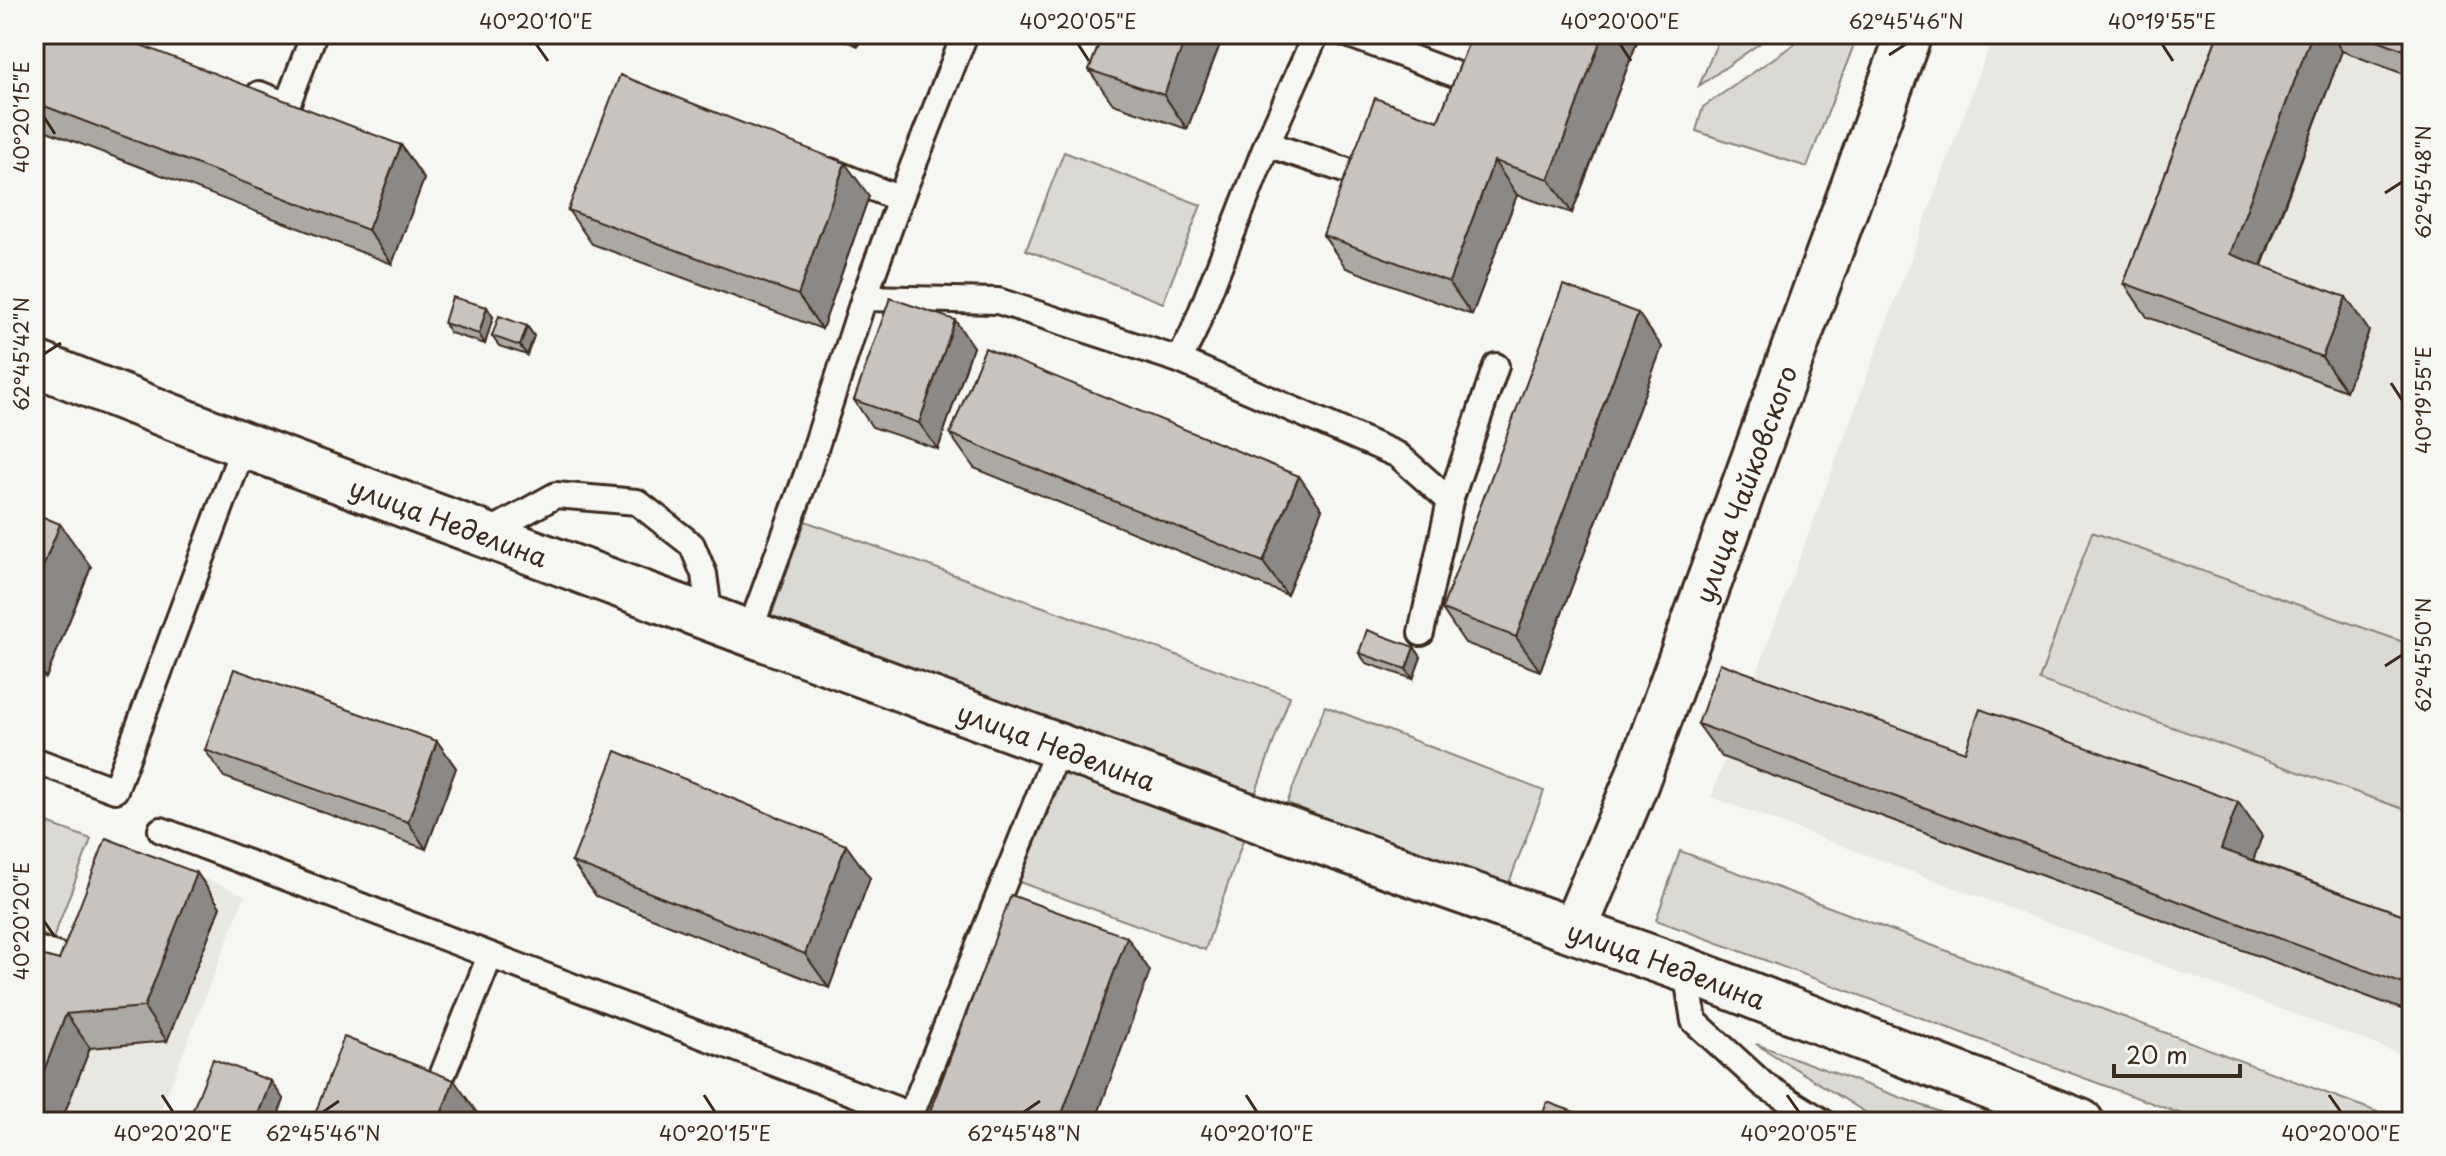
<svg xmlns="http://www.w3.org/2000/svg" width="2446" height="1156" font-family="'Playpen Sans',sans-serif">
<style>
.built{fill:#e8e7e2}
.green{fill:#dad9d3;stroke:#8a8278;stroke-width:2}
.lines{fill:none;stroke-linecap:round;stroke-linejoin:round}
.service-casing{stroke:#3b2a1e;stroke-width:30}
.minor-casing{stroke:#3b2a1e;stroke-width:50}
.tertiary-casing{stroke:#3b2a1e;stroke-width:50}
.service{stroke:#f6f6f2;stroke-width:24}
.minor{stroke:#f6f6f2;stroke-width:44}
.tertiary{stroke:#f6f6f2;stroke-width:44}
.wall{fill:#aca8a3;stroke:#3b2a1e;stroke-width:2}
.shaded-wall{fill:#8c8885;stroke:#3b2a1e;stroke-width:2}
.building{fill:#c8c3be;stroke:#3b2a1e;stroke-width:2}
.ticks{fill:none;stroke:#3b2a1e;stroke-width:3}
.labels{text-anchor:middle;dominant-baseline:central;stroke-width:6;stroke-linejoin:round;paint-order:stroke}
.street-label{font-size:26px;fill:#3b2a1e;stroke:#f6f6f2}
.neatline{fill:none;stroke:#3b2a1e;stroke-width:3}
.ticks-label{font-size:20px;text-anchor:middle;fill:#3b2a1e}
</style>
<rect width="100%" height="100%" fill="#f6f6f2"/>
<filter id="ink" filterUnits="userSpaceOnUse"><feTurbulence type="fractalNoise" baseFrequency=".0125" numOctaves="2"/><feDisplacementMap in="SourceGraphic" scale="16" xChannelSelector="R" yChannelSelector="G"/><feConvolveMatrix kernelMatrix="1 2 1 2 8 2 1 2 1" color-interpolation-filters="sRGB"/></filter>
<g filter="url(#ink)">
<!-- built -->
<g class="built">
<path d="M1994 34H2412V1058L1711 797Z"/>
<path d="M116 843 245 895 156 1122H34Z"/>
</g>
<!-- green -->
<g class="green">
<path d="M1721 34H1773L1699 86Z"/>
<path d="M1809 34H1858L1807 167 1696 131 1703 107Z"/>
<path d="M1064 152 1201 205 1163 303 1026 250Z"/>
<path d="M805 521 1290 696 1253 800 768 625Z"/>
<path d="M2092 532 2412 645V812L2039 680Z"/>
<path d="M1325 706 1544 791 1507 888 1287 803Z"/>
<path d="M1067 767 1246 832 1205 950 1019 882Z"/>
<path d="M34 818 91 839 53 939 34 931Z"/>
<path d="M1680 851 2404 1122H2203L1656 920Z"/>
<path d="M1756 1044 1967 1122H1881Z"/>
</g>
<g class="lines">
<!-- service casing -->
<g class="service-casing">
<g id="service">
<path d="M1347 34 1476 82"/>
<path d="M259 94 287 105 314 34"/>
<path d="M1267 144 1371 179"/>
<path d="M830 171 900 199"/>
<path d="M864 298 998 301 1179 360 1193 333 1267 144 1316 34"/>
<path d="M1179 360 1398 455 1450 501 1496 366"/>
<path d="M484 535 556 495 637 502 692 545 704 574 710 619"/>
<path d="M749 633 807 474 864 298 900 199 965 34"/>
<path d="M1421 633 1450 501"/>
<path d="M34 760 115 790 244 445"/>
<path d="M161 830 911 1115"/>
<path d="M34 948 74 961"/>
<path d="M1686 970 1694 1021 1764 1085 1823 1122"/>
<path d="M430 1106 490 956"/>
<path d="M908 1122 1059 746"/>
</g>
</g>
<!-- minor casing -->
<g class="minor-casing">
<g id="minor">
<path id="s1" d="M1574 930 1635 785 1909 34"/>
</g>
</g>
<!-- tertiary casing -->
<g class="tertiary-casing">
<g id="tertiary">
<path id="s2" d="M34 363 244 445 749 633 1268 823 1686 970 2081 1122"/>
</g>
</g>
<!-- service -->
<use href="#service" class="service"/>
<!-- minor -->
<use href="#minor" class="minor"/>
<!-- tertiary -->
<use href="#tertiary" class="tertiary"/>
</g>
<!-- wall -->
<g class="wall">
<path d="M34 34 401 145 424 179 392 264 34 126Z"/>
<path d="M831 34H862L858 46 833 36Z"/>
<path d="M1103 34H1224L1187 129 1113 104 1089 70Z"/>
<path d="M1472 34H1640L1572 213 1517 195 1472 315 1346 268 1323 235 1438 121Z"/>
<path d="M2218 34H2412V77L2342 51 2262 266 2369 331 2346 391 2147 317 2124 283Z"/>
<path d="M869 196 822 329 592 244 568 210Z"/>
<path d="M493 317 485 344 450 333 444 323Z"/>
<path d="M527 326 534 336 527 355 499 346 492 336Z"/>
<path d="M973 347 938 449 872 427 854 400Z"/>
<path d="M1662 347 1540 671 1465 643 1442 609Z"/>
<path d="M950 434 1322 509 1287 595 974 468Z"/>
<path d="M34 513 91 567 46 678 34 673Z"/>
<path d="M1414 647 1421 657 1413 679 1366 663 1359 653Z"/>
<path d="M1698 724 1965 752 2262 836 2253 860 2412 918V1013L1722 757Z"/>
<path d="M437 741 456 768 426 849 224 777 205 750Z"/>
<path d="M572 862 870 878 829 988 596 896Z"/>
<path d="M197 873 220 907 167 1041 90 1048 61 1122 59 960Z"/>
</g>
<!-- shaded-wall -->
<g class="shaded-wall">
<path d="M852 34H862L858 46 851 37Z"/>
<path d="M1187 34H1224L1187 129 1164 95Z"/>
<path d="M1603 34H1640L1572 213 1549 179Z"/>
<path d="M2312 34H2330L2342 51 2253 287 2230 254Z"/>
<path d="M401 145 424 179 392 264 368 230Z"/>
<path d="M1494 161 1517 195 1472 315 1449 282Z"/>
<path d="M845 163 869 196 822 329 798 295Z"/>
<path d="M2346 297 2369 331 2346 391 2322 357Z"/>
<path d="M487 307 493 317 485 344 479 334Z"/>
<path d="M1638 313 1662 347 1540 671 1516 637Z"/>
<path d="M955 320 973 347 938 449 919 423Z"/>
<path d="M527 326 534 336 527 355 520 346Z"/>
<path d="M1299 476 1322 509 1287 595 1263 562Z"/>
<path d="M60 524 91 567 46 678 34 661V589Z"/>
<path d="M1414 647 1421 657 1413 679 1406 669Z"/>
<path d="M437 741 456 768 426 849 408 822Z"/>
<path d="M2238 802 2262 836 2245 882 2221 849Z"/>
<path d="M846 845 870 878 829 988 805 954Z"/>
<path d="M197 873 220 907 167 1041 144 1007Z"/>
<path d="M1127 937 1150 971 1095 1122H1059Z"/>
<path d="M2412 968V994L2406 985Z"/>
<path d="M66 1014 90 1048 61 1122H34V1096Z"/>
<path d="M454 1080 477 1113 474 1122H438Z"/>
<path d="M271 1081 284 1100 275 1122H255Z"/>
</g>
<!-- building -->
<g class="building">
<path d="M34 34H112L401 145 368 230 34 102Z"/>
<path d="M1103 34H1187L1164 95 1089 70Z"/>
<path d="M1472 34H1603L1549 179 1494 161 1449 282 1323 235 1375 98 1438 121Z"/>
<path d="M2218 34H2312L2230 254 2346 297 2322 357 2124 283Z"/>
<path d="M2362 34H2412V53Z"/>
<path d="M620 75 845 163 798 295 568 210Z"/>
<path d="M1563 285 1638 313 1516 637 1442 609Z"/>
<path d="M452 297 487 307 479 334 444 323Z"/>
<path d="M890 298 955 320 919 423 854 400Z"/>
<path d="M499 316 527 326 520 346 492 336Z"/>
<path d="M985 348 1299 476 1263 562 950 434Z"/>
<path d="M34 513 60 524 34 589Z"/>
<path d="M1367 630 1414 647 1406 669 1359 653Z"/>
<path d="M1720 663 1965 752 1980 709 2238 802 2221 849 2412 918V968L2406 985 1698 724Z"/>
<path d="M234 669 437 741 408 822 205 750Z"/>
<path d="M616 751 846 845 805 954 572 862Z"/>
<path d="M106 838 197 873 144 1007 66 1014 34 1096V953L59 960Z"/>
<path d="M1011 895 1127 937 1059 1122H926Z"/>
<path d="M344 1037 454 1080 438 1122H312Z"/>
<path d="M213 1059 271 1081 255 1122H188Z"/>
<path d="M1547 1102 1601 1122H1540Z"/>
</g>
</g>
<!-- ticks -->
<path class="ticks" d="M536 44 548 61M1078 44 1089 61M1620 44 1631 61M2162 44 2173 61M1889 55 1906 44M44 117 55 134M2385 193 2402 182M44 354 61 343M2391 383 2402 400M2385 666 2402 655M44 921 55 937M162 1095 173 1112M704 1095 715 1112M1246 1095 1257 1112M1787 1095 1799 1112M2329 1095 2341 1112M323 1112 339 1101M1024 1112 1040 1101"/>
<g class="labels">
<!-- street labels -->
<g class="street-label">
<text stroke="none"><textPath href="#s1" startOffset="478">улица Чайковского</textPath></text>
<text stroke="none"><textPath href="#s2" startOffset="444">улица Неделина</textPath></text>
<text stroke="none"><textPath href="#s2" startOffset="1092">улица Неделина</textPath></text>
<text stroke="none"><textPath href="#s2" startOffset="1740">улица Неделина</textPath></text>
</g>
</g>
<!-- margin -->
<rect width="2446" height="1156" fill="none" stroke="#f6f6f2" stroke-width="88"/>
<!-- scale -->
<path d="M2114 1064v12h126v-12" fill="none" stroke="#3b2a1e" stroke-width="4"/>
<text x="2126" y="1064" font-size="24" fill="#3b2a1e" stroke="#f6f6f2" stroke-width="6" paint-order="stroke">20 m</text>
<rect x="44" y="44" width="2358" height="1068" class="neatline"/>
<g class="ticks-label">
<text x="536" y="29">40°20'10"E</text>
<text x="1078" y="29">40°20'05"E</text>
<text x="1620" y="29">40°20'00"E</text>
<text x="1906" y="29">62°45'46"N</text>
<text x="2162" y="29">40°19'55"E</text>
<text transform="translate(22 117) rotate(-90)" y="7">40°20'15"E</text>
<text transform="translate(2424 182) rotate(-90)" y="7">62°45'48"N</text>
<text transform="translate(22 354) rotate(-90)" y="7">62°45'42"N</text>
<text transform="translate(2424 400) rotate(-90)" y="7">40°19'55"E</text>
<text transform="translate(2424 655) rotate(-90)" y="7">62°45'50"N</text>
<text transform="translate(22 921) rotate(-90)" y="7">40°20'20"E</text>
<text x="173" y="1141">40°20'20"E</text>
<text x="323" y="1141">62°45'46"N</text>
<text x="715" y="1141">40°20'15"E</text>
<text x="1024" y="1141">62°45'48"N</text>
<text x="1257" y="1141">40°20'10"E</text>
<text x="1799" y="1141">40°20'05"E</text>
<text x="2341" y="1141">40°20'00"E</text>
</g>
</svg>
